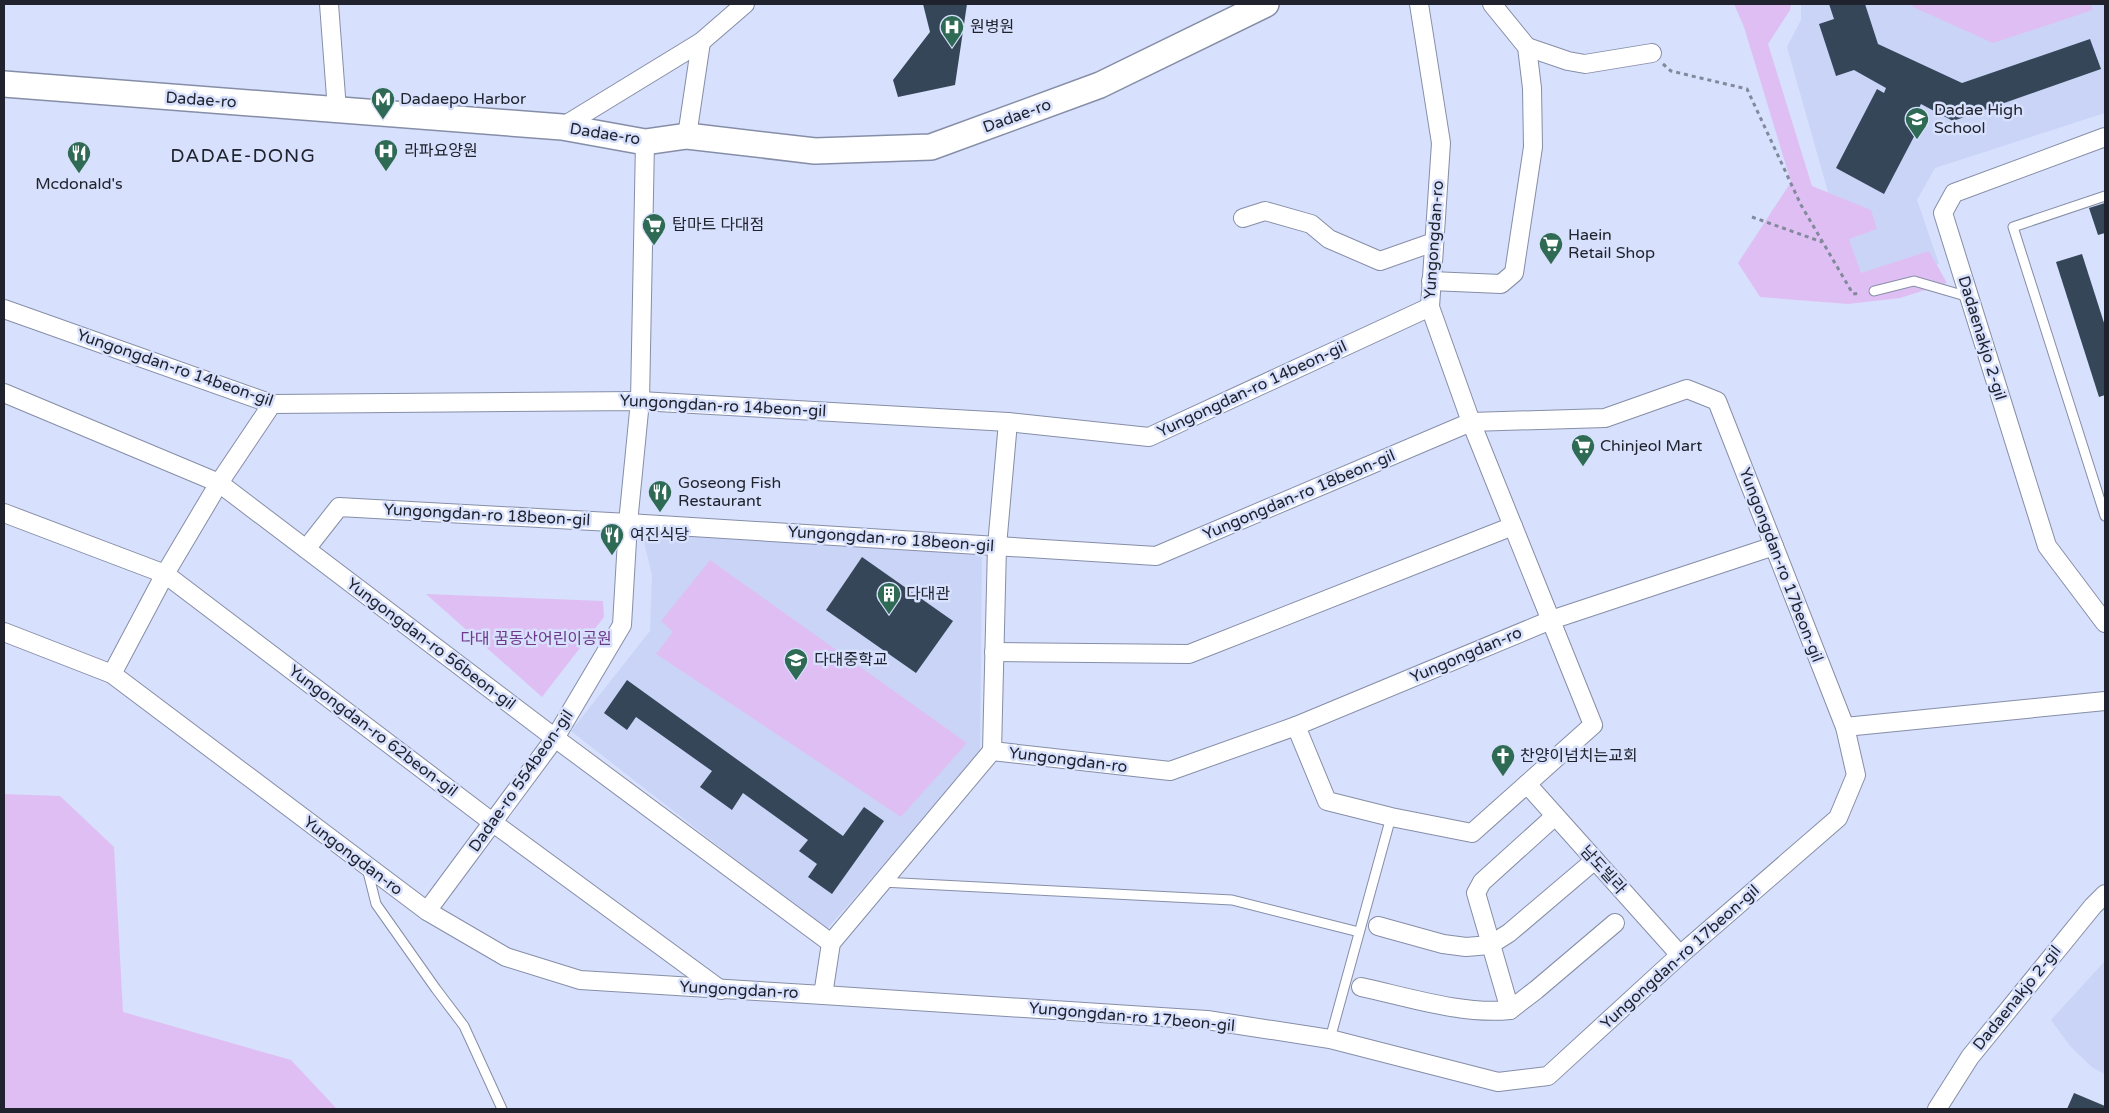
<svg xmlns="http://www.w3.org/2000/svg" width="2109" height="1113" font-family="'Varela Round','Noto Sans KR',sans-serif">
<style>
.built{fill:#c9d4f7}
.green{fill:#dfbff3}
.building{fill:#344658}
.lines{fill:none;stroke-linecap:round;stroke-linejoin:round}
.service-casing{stroke:#868ea7;stroke-width:11}
.minor-casing{stroke:#868ea7;stroke-width:20}
.secondary-casing{stroke:#868ea7;stroke-width:28}
.path{stroke:#82899c;stroke-width:3;stroke-dasharray:4 4;stroke-linecap:butt}
.service{stroke:#fff;stroke-width:9}
.minor{stroke:#fff;stroke-width:18}
.secondary{stroke:#fff;stroke-width:25}
.labels{text-anchor:middle;dominant-baseline:central;stroke-width:5;stroke-linejoin:round;paint-order:stroke}
.poi-label{font-size:16px;fill:#20232d;stroke:#d7e0fc;text-anchor:start}
.street-label{font-size:16px;fill:#20232d;stroke:#d7e0fc}
.park-label{font-size:16px;fill:#6d3889;stroke:#d7e0fc}
.quarter-label{font-size:19px;letter-spacing:1px;fill:#20232d;stroke:#d7e0fc}
</style>
<rect width="100%" height="100%" fill="#d7e0fc"/>
<!-- built -->
<g class="built">
<path d="M1801 4H2105V113L1935 168 1917 200 1939 264 1858 287 1830 199 1787 47 1801 20Z"/>
<path d="M641 530 982 552 980 755 826 930 571 731 650 631 652 575Z"/>
<path d="M2105 961V1074L2093 1068 2070 1046 2051 1020Z"/>
</g>
<!-- green -->
<g class="green">
<path d="M1734 4H1791L1790 10 1768 44 1812 186 1871 210 1877 229 1849 239 1861 273 1929 251 1947 283 1900 298 1848 304 1760 297 1738 263 1791 182 1744 27Z"/>
<path d="M1912 4H2091L2093 10 1993 43 1913 7Z"/>
<path d="M710 560 967 743 901 817 656 654 673 632 661 621Z"/>
<path d="M426 594 603 601 604 617 542 697Z"/>
<path d="M4 794 60 796 114 847 123 1012 291 1060 337 1109H4Z"/>
</g>
<!-- building -->
<g class="building">
<path d="M923 4H967L955 85 898 97 893 80 930 32Z"/>
<path d="M1829 4H1865L1878 44 1962 83 2090 39 2101 69 1953 121 1921 104 1911 124 1919 127 1884 194 1836 168 1877 89 1884 93 1886 88 1854 70 1836 76 1819 24 1834 19Z"/>
<path d="M2105 203V233L2098 235 2089 208Z"/>
<path d="M2082 254 2105 326V395L2099 397 2056 262Z"/>
<path d="M862 557 953 621 916 673 826 610Z"/>
<path d="M627 680 843 836 864 807 884 821 832 894 808 877 817 864 799 851 808 840 743 793 732 810 700 787 712 771 636 717 627 730 604 713Z"/>
<path d="M2074 1093 2105 1106V1109H2067Z"/>
</g>
<g class="lines">
<!-- service casing -->
<g class="service-casing">
<g id="service">
<path d="M2105 196 2013 227 2105 516"/>
<path d="M1874 291 1914 281 1969 297"/>
<path d="M367 868 376 904 436 989 464 1026 502 1109"/>
<path d="M882 882 1232 900 1359 932"/>
<path d="M1330 1039 1391 817"/>
</g>
</g>
<!-- minor casing -->
<g class="minor-casing">
<g id="minor">
<path d="M329 4 337 110"/>
<path d="M1527 47 1568 61 1585 64 1652 53"/>
<path d="M562 127 701 42 745 4"/>
<path d="M687 136 701 42"/>
<path d="M2105 137 1954 193 1943 213 2047 546 2105 623"/>
<path d="M1243 218 1265 211 1311 224 1329 239 1380 261 1434 242"/>
<path d="M1431 281 1501 284 1514 273 1533 147 1532 88 1527 47 1492 4"/>
<path d="M4 309 272 404 640 401 1008 422 1149 437 1430 307"/>
<path d="M4 393 219 483 555 738 831 943"/>
<path d="M4 513 165 574 492 822 721 990"/>
<path d="M306 549 339 507 628 523 1156 556 1471 422 1605 418 1687 389 1717 401 1845 727 1856 775 1838 818 1680 955 1548 1076 1498 1082 1330 1039 1207 1020 823 995"/>
<path d="M4 632 112 674 427 911 506 957 580 980 823 995 831 943 992 751"/>
<path d="M994 652 1189 654 1513 526"/>
<path d="M112 674 165 574 219 483 272 404"/>
<path d="M1296 726 1327 801 1391 817 1472 833 1593 725 1471 422 1430 307 1441 143 1419 4"/>
<path d="M1845 727 2105 701"/>
<path d="M992 751 1170 771 1296 726 1551 620 1774 546"/>
<path d="M992 751 997 546 1008 422"/>
<path d="M1527 784 1680 955"/>
<path d="M427 911 555 738 622 625 628 523 640 401 645 142"/>
<path d="M1378 926 1443 944 1466 947 1490 945 1509 933 1595 860"/>
<path d="M1361 987C1407 997 1463 1015 1510 1010L1476 893 1482 882 1555 816"/>
<path d="M1510 1010 1536 990 1615 923"/>
<path d="M1937 1109 1970 1057 2093 906 2105 894"/>
</g>
</g>
<!-- secondary casing -->
<g class="secondary-casing">
<path id="secondary" d="M4 84 562 127 645 142 687 136 815 151 931 147 1100 85 1266 4"/>
</g>
<!-- path -->
<g class="path">
<path d="M1663 64 1671 71 1747 89 1801 205 1853 294 1861 293"/>
<path d="M1752 217 1822 242"/>
</g>
<!-- service -->
<use href="#service" class="service"/>
<!-- minor -->
<use href="#minor" class="minor"/>
<!-- secondary -->
<use href="#secondary" class="secondary"/>
</g>
<!-- icons -->
<defs>
<g id="hospital-pin" transform="scale(1.25)"><path d="M0 17L-7.5 6A9.5 9.5 0 1 1 7.5 6Z" fill="#2f6a55" stroke="#d7e0fc"/><path d="M-5-5h3v3.5h4V-5h3V5h-3V1.5h-4V5h-3Z" fill="#fff"/></g>
<g id="metro-pin" transform="scale(1.25)"><path d="M0 17L-7.5 6A9.5 9.5 0 1 1 7.5 6Z" fill="#2f6a55" stroke="#d7e0fc"/><path d="M-5.5 5V-5H-3L0 0L3-5H5.5V5H3V-.5L0 4L-3-.5V5Z" fill="#fff"/></g>
<g id="school-pin" transform="scale(1.25)"><path d="M0 17L-7.5 6A9.5 9.5 0 1 1 7.5 6Z" fill="#2f6a55" stroke="#d7e0fc"/><path d="M0-5L7-2L0 1L-7-2ZM-4 1L0 2.5L4 1V4Q0 6-4 4Z" fill="#fff"/></g>
<g id="restaurant-pin" transform="scale(1.25)"><path d="M0 17L-7.5 6A9.5 9.5 0 1 1 7.5 6Z" fill="#2f6a55" stroke="#d7e0fc"/><path d="M-5-6h1v4h1v-4h1v4h1v-4h1v5L-1.5 .5V6h-2V.5L-5-1ZM5-6V6H3V1.5H1.5Q1.5-4 5-6Z" fill="#fff"/></g>
<g id="supermarket-pin" transform="scale(1.25)"><path d="M0 17L-7.5 6A9.5 9.5 0 1 1 7.5 6Z" fill="#2f6a55" stroke="#d7e0fc"/><path d="M-6-5.5h2.5l.6 2H6L4.5 2H-2.5L-4.4-4H-6ZM-1.5 3.2a1.3 1.3 0 1 0 .1 0ZM3 3.2a1.3 1.3 0 1 0 .1 0Z" fill="#fff"/></g>
<g id="building-pin" transform="scale(1.25)"><path d="M0 17L-7.5 6A9.5 9.5 0 1 1 7.5 6Z" fill="#2f6a55" stroke="#d7e0fc"/><path d="M-4-6H4V6H1V3H-1V6H-4ZM-2.5-4.3h1.7v1.8h-1.7ZM.8-4.3h1.7v1.8H.8ZM-2.5-1h1.7V.8h-1.7ZM.8-1h1.7V.8H.8Z" fill="#fff"/></g>
<g id="church-pin" transform="scale(1.25)"><path d="M0 17L-7.5 6A9.5 9.5 0 1 1 7.5 6Z" fill="#2f6a55" stroke="#d7e0fc"/><path d="M-1.2-6h2.4v3.5h3.3v2.4h-3.3V6h-2.4V-.1h-3.3v-2.4h3.3Z" fill="#fff"/></g>
</defs>
<g fill-rule="evenodd">
<use href="#hospital-pin" x="952" y="27"/>
<use href="#metro-pin" x="383" y="99"/>
<use href="#school-pin" x="1917" y="119"/>
<use href="#hospital-pin" x="386" y="151"/>
<use href="#restaurant-pin" x="79" y="153"/>
<use href="#supermarket-pin" x="654" y="225"/>
<use href="#supermarket-pin" x="1551" y="244"/>
<use href="#supermarket-pin" x="1583" y="446"/>
<use href="#restaurant-pin" x="660" y="492"/>
<use href="#restaurant-pin" x="612" y="535"/>
<use href="#building-pin" x="889" y="594"/>
<use href="#school-pin" x="796" y="660"/>
<use href="#church-pin" x="1503" y="756"/>
</g>
<g class="labels">
<!-- poi labels -->
<g class="poi-label">
<text x="970" y="27">원병원</text>
<text x="400" y="99">Dadaepo Harbor</text>
<text x="1934" y="110">Dadae High<tspan x="1934" dy="18">School</tspan></text>
<text x="404" y="151">라파요양원</text>
<text x="79" y="184" text-anchor="middle">Mcdonald's</text>
<text x="672" y="225">탑마트 다대점</text>
<text x="1568" y="235">Haein<tspan x="1568" dy="18">Retail Shop</tspan></text>
<text x="1600" y="446">Chinjeol Mart</text>
<text x="678" y="483">Goseong Fish<tspan x="678" dy="18">Restaurant</tspan></text>
<text x="630" y="535">여진식당</text>
<text x="906" y="594">다대관</text>
<text x="814" y="660">다대중학교</text>
<text x="1520" y="756">찬양이넘치는교회</text>
</g>
<!-- street labels -->
<g class="street-label">
<text transform="translate(201 100) rotate(4)">Dadae-ro</text>
<text transform="translate(1017 116) rotate(-20)">Dadae-ro</text>
<text transform="translate(605 134) rotate(9)">Dadae-ro</text>
<text transform="translate(1434 240) rotate(-86)">Yungongdan-ro</text>
<text transform="translate(1982 338) rotate(73)">Dadaenakjo 2-gil</text>
<text transform="translate(175 368) rotate(19)">Yungongdan-ro 14beon-gil</text>
<text transform="translate(1252 389) rotate(-25)">Yungongdan-ro 14beon-gil</text>
<text transform="translate(723 406) rotate(3)">Yungongdan-ro 14beon-gil</text>
<text transform="translate(1299 495) rotate(-23)">Yungongdan-ro 18beon-gil</text>
<text transform="translate(487 515) rotate(3)">Yungongdan-ro 18beon-gil</text>
<text transform="translate(891 539) rotate(4)">Yungongdan-ro 18beon-gil</text>
<text transform="translate(1781 565) rotate(69)">Yungongdan-ro 17beon-gil</text>
<text transform="translate(431 644) rotate(37)">Yungongdan-ro 56beon-gil</text>
<text transform="translate(1466 655) rotate(-23)">Yungongdan-ro</text>
<text transform="translate(373 731) rotate(37)">Yungongdan-ro 62beon-gil</text>
<text transform="translate(1068 760) rotate(7)">Yungongdan-ro</text>
<text transform="translate(521 781) rotate(-55)">Dadae-ro 554beon-gil</text>
<text transform="translate(353 856) rotate(37)">Yungongdan-ro</text>
<text transform="translate(1603 870) rotate(48)">남도빌라</text>
<text transform="translate(1680 957) rotate(-42)">Yungongdan-ro 17beon-gil</text>
<text transform="translate(739 990) rotate(3)">Yungongdan-ro</text>
<text transform="translate(2017 998) rotate(-51)">Dadaenakjo 2-gil</text>
<text transform="translate(1132 1017) rotate(5)">Yungongdan-ro 17beon-gil</text>
</g>
<!-- park labels -->
<g class="park-label">
<text x="536" y="639">다대 꿈동산어린이공원</text>
</g>
<!-- quarter labels -->
<g class="quarter-label">
<text x="243" y="156">DADAE-DONG</text>
</g>
</g>
<!-- border -->
<rect width="2109" height="1113" fill="none" stroke="#20232d" stroke-width="10"/>
</svg>
